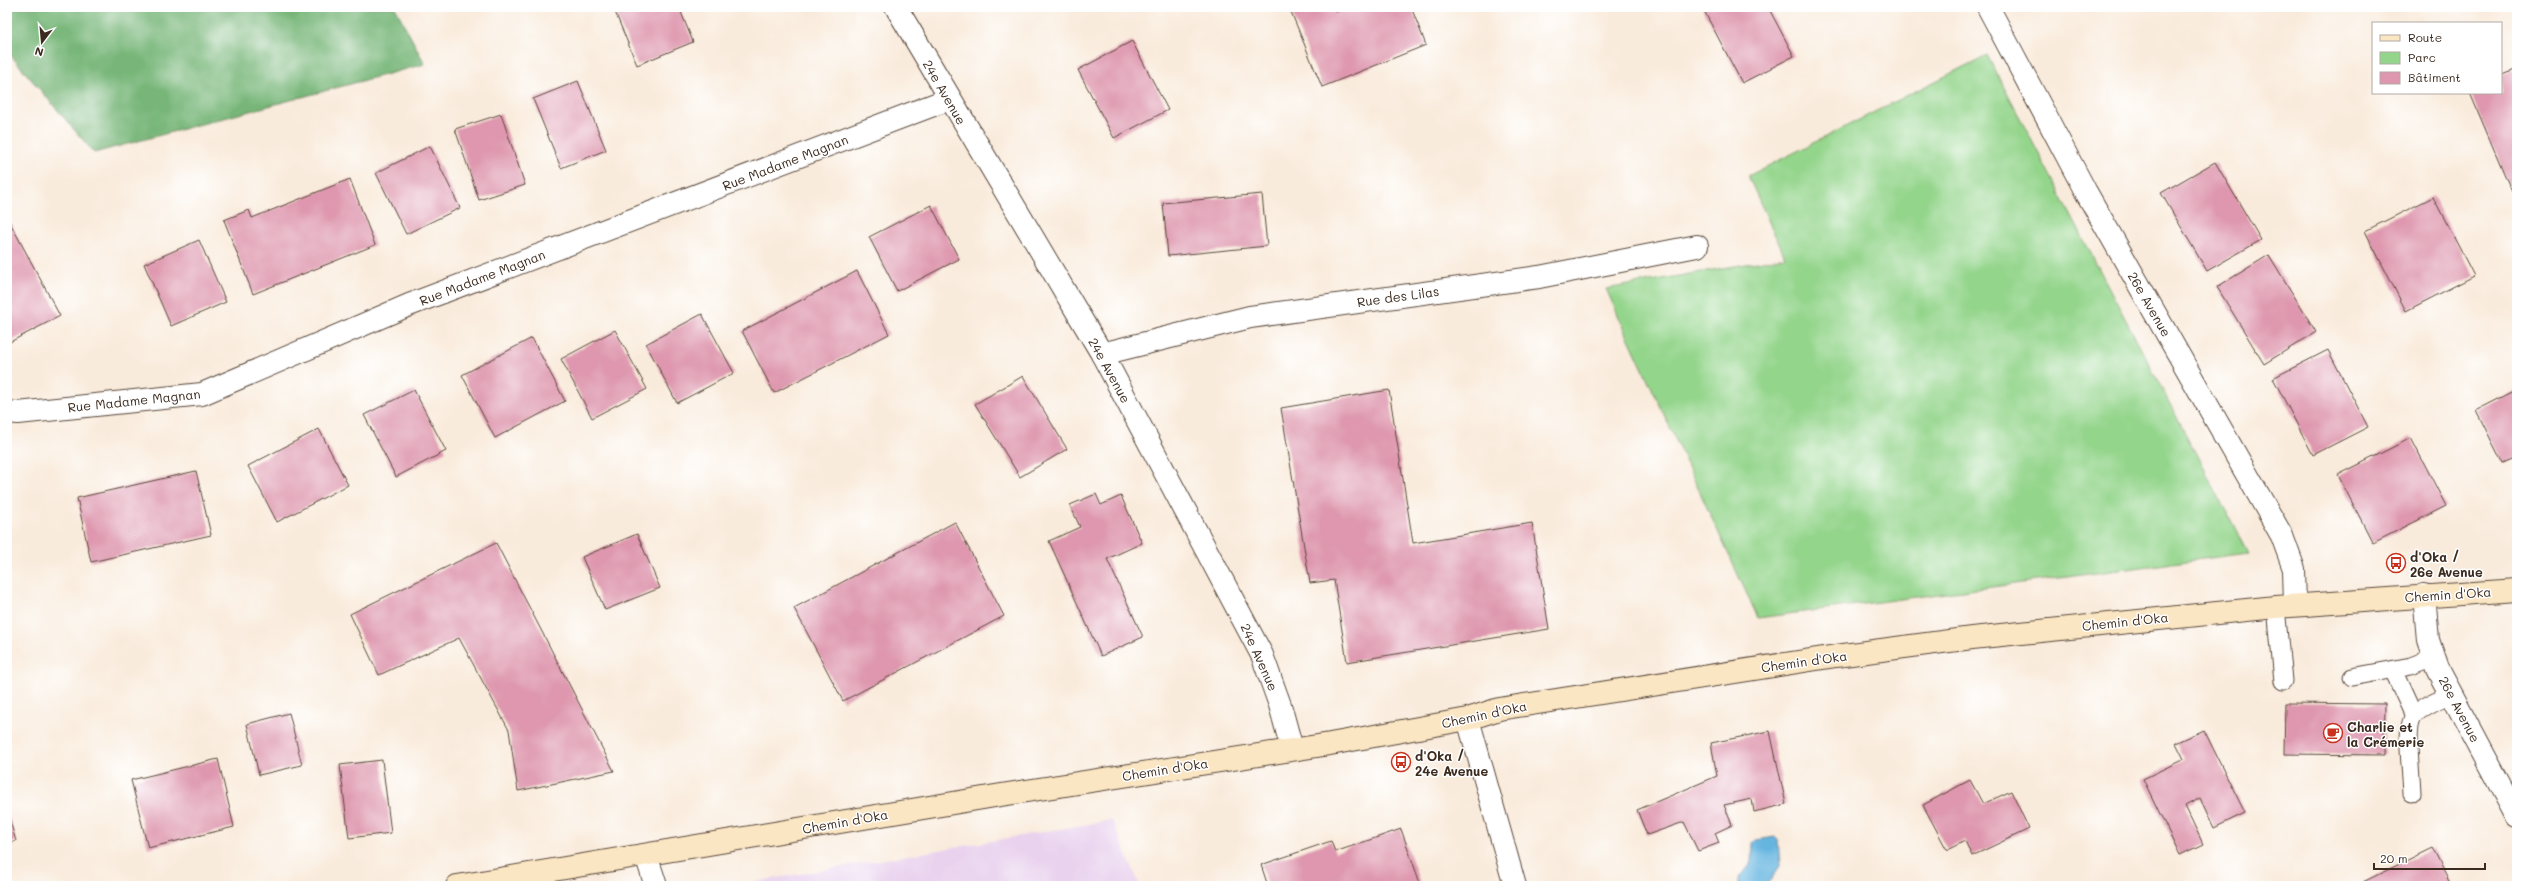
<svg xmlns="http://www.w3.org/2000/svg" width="2524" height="893" font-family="Mali,sans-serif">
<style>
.built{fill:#e9d2ee}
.green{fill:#94d58c;stroke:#688055}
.forest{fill:#77b678;stroke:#59704b}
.water{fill:#66b5e0;stroke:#50707f}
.building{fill:#de97ae}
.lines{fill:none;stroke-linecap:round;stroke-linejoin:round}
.lane-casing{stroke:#58473a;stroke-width:19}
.street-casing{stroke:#58473a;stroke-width:24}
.secondary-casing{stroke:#58473a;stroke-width:24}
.lane{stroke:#fff;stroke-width:17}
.street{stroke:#fff;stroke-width:22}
.secondary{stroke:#fbe6c3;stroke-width:22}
.labels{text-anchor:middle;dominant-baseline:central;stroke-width:3;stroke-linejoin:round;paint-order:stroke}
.street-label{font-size:13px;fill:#3b2a1e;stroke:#fff}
.poi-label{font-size:13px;font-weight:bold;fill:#3b2a1e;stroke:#fff;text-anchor:start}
</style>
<rect width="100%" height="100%" fill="#fff"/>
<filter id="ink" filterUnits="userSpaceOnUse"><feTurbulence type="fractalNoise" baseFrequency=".025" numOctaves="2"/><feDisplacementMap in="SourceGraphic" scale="8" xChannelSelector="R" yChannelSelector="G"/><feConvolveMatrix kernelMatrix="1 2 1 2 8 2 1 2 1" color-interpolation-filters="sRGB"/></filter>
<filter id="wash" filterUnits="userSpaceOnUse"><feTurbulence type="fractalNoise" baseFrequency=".012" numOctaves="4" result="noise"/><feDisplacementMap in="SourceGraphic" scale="16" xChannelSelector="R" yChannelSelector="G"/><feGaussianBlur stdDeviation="0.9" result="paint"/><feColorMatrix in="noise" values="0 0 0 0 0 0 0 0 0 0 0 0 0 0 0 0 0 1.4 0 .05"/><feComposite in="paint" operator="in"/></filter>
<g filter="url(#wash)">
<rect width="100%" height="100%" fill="#f9ebdb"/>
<!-- built -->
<path class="built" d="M1112 820 1140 886H731Z"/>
<!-- green -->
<path class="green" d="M1987 55 2248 553 1758 618 1606 289 1785 257 1748 176Z"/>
<!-- forest -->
<path class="forest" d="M7 7H395L425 64 94 153 7 51Z"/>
<!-- water -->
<path class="water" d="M1775 837 1778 840 1780 865 1766 886H1739V879L1752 862 1753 843 1756 840Z"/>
<g id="blocks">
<!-- building -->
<g class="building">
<path d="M613 7H679L693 42 637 65Z"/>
<path d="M1289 7H1334L1336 12 1347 7H1411L1426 45 1322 87Z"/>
<path d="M1702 7H1768L1794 56 1742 83Z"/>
<path d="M1132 41 1168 110 1114 138 1078 70Z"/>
<path d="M2517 69V190L2512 192 2470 93H2501V76Z"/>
<path d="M578 81 606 150 561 168 533 99Z"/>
<path d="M501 114 525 185 479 200 455 129Z"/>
<path d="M430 146 460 208 406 234 376 173Z"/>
<path d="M2215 162 2261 240 2207 271 2161 193Z"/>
<path d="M350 179 375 245 253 294 224 220 249 210 252 218Z"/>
<path d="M1262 194 1267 246 1168 256 1163 203Z"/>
<path d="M2433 197 2474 276 2406 311 2365 231Z"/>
<path d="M931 205 959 259 897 291 869 237Z"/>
<path d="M7 217 60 316 8 343 7 341Z"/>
<path d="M199 240 226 302 171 326 144 264Z"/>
<path d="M2269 255 2316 332 2264 364 2217 287Z"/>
<path d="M857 271 889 334 774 393 742 331Z"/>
<path d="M702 314 734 373 677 403 646 344Z"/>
<path d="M615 330 647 389 592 418 561 359Z"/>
<path d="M532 338 565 401 495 438 462 375Z"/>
<path d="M2328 350 2368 427 2313 455 2273 378Z"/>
<path d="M1023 376 1067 449 1020 477 975 404Z"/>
<path d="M2517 389V458L2503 464 2476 410Z"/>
<path d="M414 390 446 451 396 477 364 415Z"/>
<path d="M1389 390 1413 543 1532 523 1549 629 1347 662 1334 580 1310 583 1281 408Z"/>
<path d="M319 429 348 485 277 522 248 466Z"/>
<path d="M2411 438 2446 506 2373 543 2338 475Z"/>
<path d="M196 471 211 535 91 562 77 498Z"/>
<path d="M1096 494 1101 505 1121 496 1142 543 1107 559 1143 637 1101 656 1049 541 1080 527 1070 505Z"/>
<path d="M955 522 1004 616 843 701 794 608Z"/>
<path d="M637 534 660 588 605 610 582 557Z"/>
<path d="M496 543 614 771 518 791 509 730 459 638 379 675 350 614Z"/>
<path d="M2285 703 2385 704 2384 755 2284 754Z"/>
<path d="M289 713 302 765 259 775 247 724Z"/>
<path d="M2204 730 2245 813 2214 828 2200 798 2185 806 2203 844 2180 855 2143 779 2184 759 2176 743Z"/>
<path d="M1770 731 1786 804 1754 812 1752 799 1724 805 1732 825 1715 833 1719 843 1698 851 1684 822 1647 835 1637 810 1717 776 1711 743Z"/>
<path d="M218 759 234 827 148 848 131 780Z"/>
<path d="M382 760 391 833 349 838 340 765Z"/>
<path d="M1970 780 1983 804 2011 791 2029 829 1972 856 1965 841 1947 850 1923 805Z"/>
<path d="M7 811 16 841 7 844Z"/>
<path d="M1401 829 1421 886H1268L1261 865 1331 841 1335 852Z"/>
<path d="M2432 848 2452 886H2365L2363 882Z"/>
</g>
</g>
</g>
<g filter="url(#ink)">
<use href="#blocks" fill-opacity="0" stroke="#58473a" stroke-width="1"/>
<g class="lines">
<!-- lane casing -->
<g class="lane-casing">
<g id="lane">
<path d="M2276 607 2283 681"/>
<path d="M2393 670 2414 716"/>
<path d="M2352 677 2411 666 2434 657"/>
<path d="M2412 794C2412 778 2404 728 2414 716 2423 705 2439 700 2451 694"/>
</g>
</g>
<!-- street casing -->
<g class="street-casing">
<g id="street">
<path d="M896 7 1102 354 1262 655 1280 705 1292 749"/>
<path d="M1988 7 2086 192 2282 536 2294 569 2295 605"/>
<path d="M1102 354 1250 317 1539 277 1697 246"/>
<path d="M7 412 18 413 202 394 409 305 949 99"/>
<path d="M2424 595 2428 640 2438 669 2517 817"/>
<path d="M1468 719 1515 886"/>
<path d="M646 855 656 886"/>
</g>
</g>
<!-- secondary casing -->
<g class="secondary-casing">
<path id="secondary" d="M457 886 1001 795 1330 744 1468 719 1499 709 1836 656 1972 638 2276 607 2517 590"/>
</g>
<!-- lane -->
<use href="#lane" class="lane"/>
<!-- street -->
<use href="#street" class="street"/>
<!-- secondary -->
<use href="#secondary" class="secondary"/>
</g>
</g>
<!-- icons -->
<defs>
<g id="bus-ring" transform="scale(1)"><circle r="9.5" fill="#fff" stroke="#c8321e" stroke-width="1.5"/><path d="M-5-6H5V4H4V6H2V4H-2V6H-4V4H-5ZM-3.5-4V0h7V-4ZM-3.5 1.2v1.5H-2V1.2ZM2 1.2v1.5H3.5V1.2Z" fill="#c8321e"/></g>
<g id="cafe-ring" transform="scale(1)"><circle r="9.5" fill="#fff" stroke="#c8321e" stroke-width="1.5"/><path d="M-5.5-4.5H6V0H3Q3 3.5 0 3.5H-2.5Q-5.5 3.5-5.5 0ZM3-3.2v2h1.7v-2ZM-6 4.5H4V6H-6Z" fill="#c8321e"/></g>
</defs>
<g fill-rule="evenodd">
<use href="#bus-ring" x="2396" y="563"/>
<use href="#cafe-ring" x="2333" y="733"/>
<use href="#bus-ring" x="1401" y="762"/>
</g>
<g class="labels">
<!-- street labels -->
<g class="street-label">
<text transform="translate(945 92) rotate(60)">24e Avenue</text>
<text transform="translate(785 162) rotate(-21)">Rue Madame Magnan</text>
<text transform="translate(482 277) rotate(-21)">Rue Madame Magnan</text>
<text transform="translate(1398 296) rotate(-8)">Rue des Lilas</text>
<text transform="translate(2150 304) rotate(60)">26e Avenue</text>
<text transform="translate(1110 370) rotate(61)">24e Avenue</text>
<text transform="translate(134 400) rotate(-6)">Rue Madame Magnan</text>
<text transform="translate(2448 594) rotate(-4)">Chemin d'Oka</text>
<text transform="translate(2125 621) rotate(-6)">Chemin d'Oka</text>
<text transform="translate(1260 657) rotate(66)">24e Avenue</text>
<text transform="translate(1804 661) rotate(-8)">Chemin d'Oka</text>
<text transform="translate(2460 709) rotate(62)">26e Avenue</text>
<text transform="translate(1484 714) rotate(-12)">Chemin d'Oka</text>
<text transform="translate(1165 769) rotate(-9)">Chemin d'Oka</text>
<text transform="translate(845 821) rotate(-10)">Chemin d'Oka</text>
</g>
<!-- poi labels -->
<g class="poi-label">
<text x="2410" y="556">d'Oka /<tspan x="2410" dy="15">26e Avenue</tspan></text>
<text x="2347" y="726">Charlie et<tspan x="2347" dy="15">la Crémerie</tspan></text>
<text x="1415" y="755">d'Oka /<tspan x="1415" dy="15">24e Avenue</tspan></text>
</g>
</g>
<!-- margin -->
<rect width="2524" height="893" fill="none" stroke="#fff" stroke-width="24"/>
<!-- legend -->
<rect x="2372" y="22" width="130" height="72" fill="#ffffff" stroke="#b1aaa5"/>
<rect x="2380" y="35" width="20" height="6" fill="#fbe6c3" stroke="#b1aaa5"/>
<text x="2408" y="42" font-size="12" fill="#3b2a1e">Route</text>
<rect x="2380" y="52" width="20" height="12" fill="#94d58c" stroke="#b1aaa5"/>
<text x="2408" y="62" font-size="12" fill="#3b2a1e">Parc</text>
<rect x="2380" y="72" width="20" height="12" fill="#de97ae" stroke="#b1aaa5"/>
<text x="2408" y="82" font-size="12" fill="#3b2a1e">Bâtiment</text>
<!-- north arrow -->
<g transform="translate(42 42) rotate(196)" stroke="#ffffff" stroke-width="3" paint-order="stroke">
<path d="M0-3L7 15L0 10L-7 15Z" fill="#3b2a1e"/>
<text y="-6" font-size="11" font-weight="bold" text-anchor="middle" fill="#3b2a1e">N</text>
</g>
<!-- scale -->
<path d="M2374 863v6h111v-6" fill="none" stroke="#3b2a1e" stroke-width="2"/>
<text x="2380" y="863" font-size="12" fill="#3b2a1e" stroke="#ffffff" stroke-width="3" paint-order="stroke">20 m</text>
</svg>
